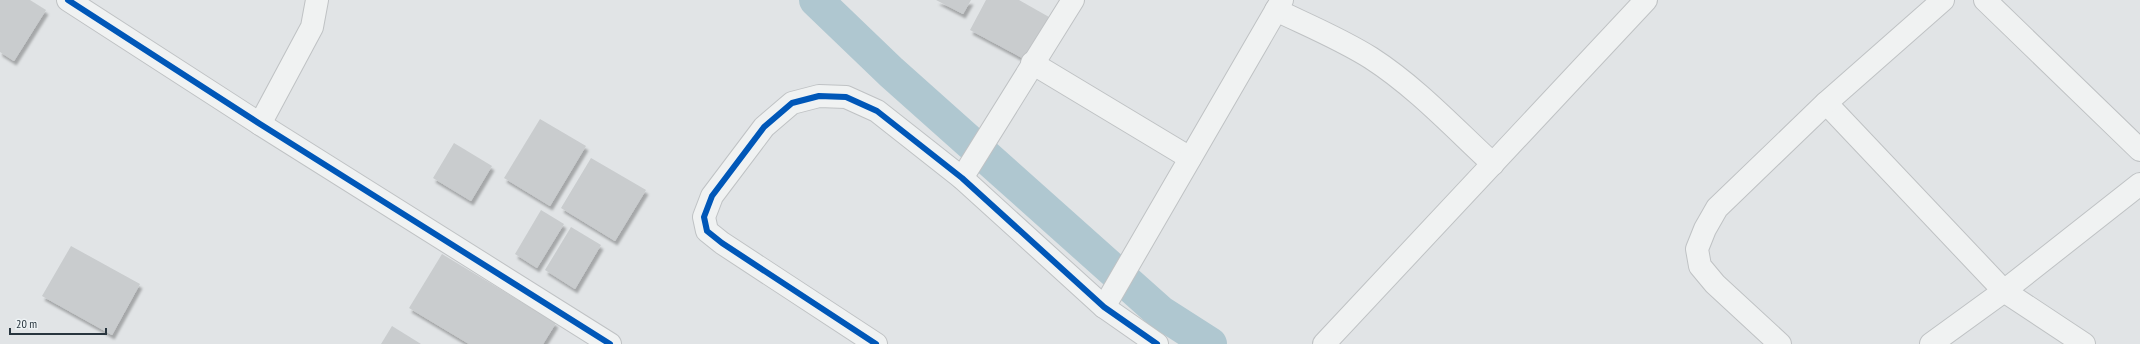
<svg xmlns="http://www.w3.org/2000/svg" width="2140" height="344" font-family="'PT Sans Narrow',sans-serif">
<style>
.lines{fill:none;stroke-linecap:round;stroke-linejoin:round}
.canal{stroke:#afc7d0;stroke-width:34}
.building{fill:#c9ccce;filter:url(#shadow)}
.street-casing{stroke:#bfc2c4;stroke-width:24}
.street{stroke:#f0f2f2;stroke-width:22}
.cycleway-casing{stroke:#eef3f5;stroke-width:8}
.cycleway{stroke:#0057b8;stroke-width:6}
</style>
<defs>
<filter id="shadow"><feDropShadow dx="2.5" dy="4.5" stdDeviation="1" flood-color="#0004"/></filter>
</defs>
<rect width="100%" height="100%" fill="#e1e4e6"/>
<g class="lines">
<!-- canal -->
<path class="canal" d="M816 0 891 72 1160 312 1210 344"/>
</g>
<!-- building -->
<g class="building">
<path d="M0 0H30L46 10 14 61 0 52Z"/>
<path d="M936 0H971L963 14Z"/>
<path d="M986 0H1019L1049 17 1026 60 970 30Z"/>
<path d="M540 119 586 146 550 206 504 178Z"/>
<path d="M454 143 492 166 471 201 433 178Z"/>
<path d="M591 158 646 190 615 241 561 208Z"/>
<path d="M541 210 564 224 537 268 515 254Z"/>
<path d="M571 227 601 245 575 289 545 270Z"/>
<path d="M71 246 140 284 112 335 42 296Z"/>
<path d="M442 254 556 323 543 344H469L409 308Z"/>
<path d="M392 326 421 344H381Z"/>
</g>
<g class="lines">
<!-- street casing -->
<g class="street-casing">
<g id="street">
<path d="M68 0 260 124 610 344"/>
<path d="M1985 0 2140 150"/>
<path d="M1276 10C1307 25 1341 39 1371 58 1416 87 1454 128 1493 164"/>
<path d="M1032 63 1190 158"/>
<path d="M1826 103 2004 291 2084 344"/>
<path d="M260 124 312 27 317 0"/>
<path d="M962 178 1073 0"/>
<path d="M1104 307 1282 0"/>
<path d="M876 344 722 243 707 231 704 217 712 196 764 127 792 103 819 96 846 97 877 111 962 178 1104 307 1157 344"/>
<path d="M1324 344 1646 0"/>
<path d="M1780 344 1715 284 1700 266 1697 249 1705 229 1717 208 1826 103 1943 0"/>
<path d="M1931 344 2004 291 2140 184"/>
</g>
</g>
<!-- street -->
<use href="#street" class="street"/>
<!-- cycleway casing -->
<g class="cycleway-casing">
<g id="cycleway">
<path d="M68 0 260 124 610 344"/>
<path d="M876 344 722 243 707 231 704 217 712 196 764 127 792 103 819 96 846 97 877 111 962 178 1104 307 1157 344"/>
</g>
</g>
<!-- cycleway -->
<use href="#cycleway" class="cycleway"/>
</g>
<!-- scale -->
<path d="M10 328v6h96v-6" fill="none" stroke="#28353e" stroke-width="2"/>
<text x="16" y="328" font-size="12" fill="#28353e" stroke="#eef3f5" stroke-width="3" paint-order="stroke">20 m</text>
</svg>
